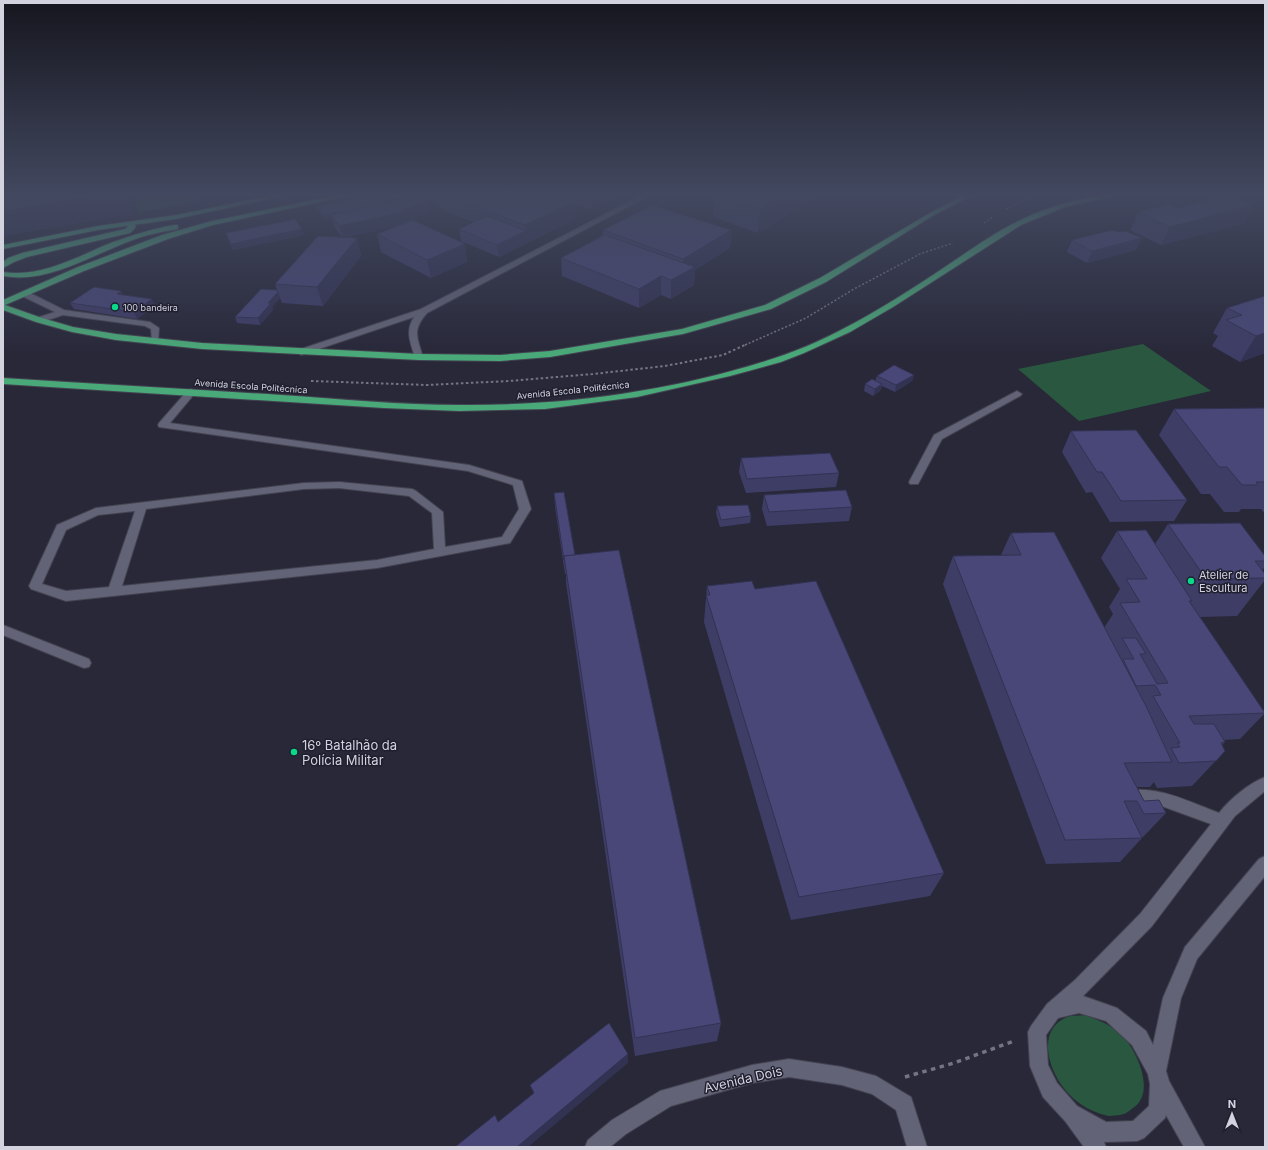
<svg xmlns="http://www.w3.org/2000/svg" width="1268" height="1150" font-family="Inter,sans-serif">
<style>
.green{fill:#2a573f}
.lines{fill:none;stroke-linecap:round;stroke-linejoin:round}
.minor-casing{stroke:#434351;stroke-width:2}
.highway-casing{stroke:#434351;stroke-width:2}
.path-far2{stroke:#747583;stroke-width:1.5;stroke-dasharray:2 2;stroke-linecap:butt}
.path-far1{stroke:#747583;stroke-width:2;stroke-dasharray:2.5 2.5;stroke-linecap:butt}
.path{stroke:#747583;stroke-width:3.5;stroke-dasharray:4.5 4.5;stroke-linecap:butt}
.minor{fill:#626376;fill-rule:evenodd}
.highway{fill:#4aa978;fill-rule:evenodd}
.wall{fill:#3e3d66}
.shaded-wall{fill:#323253}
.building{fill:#484777;stroke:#323253}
.poi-dot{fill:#0ad98b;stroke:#1f1f2f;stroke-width:1.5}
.labels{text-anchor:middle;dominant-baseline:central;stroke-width:3;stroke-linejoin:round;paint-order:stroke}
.far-poi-label{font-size:9px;fill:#d2d3de;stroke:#1f1f2f;text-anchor:start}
.far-street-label{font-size:9px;fill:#d2d3de;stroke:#1f1f2f}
.poi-label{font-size:11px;fill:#d2d3de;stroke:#1f1f2f;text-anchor:start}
.near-poi-label{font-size:13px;fill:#d2d3de;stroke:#1f1f2f;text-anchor:start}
.near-street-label{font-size:13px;fill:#d2d3de;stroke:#1f1f2f}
</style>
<rect width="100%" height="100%" fill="#282839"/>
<!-- green -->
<g class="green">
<path d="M133 193H197L201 200 139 213Z"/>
<path d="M1143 344 1211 391 1079 421 1018 369Z"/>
<path d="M1085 1015C1098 1020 1109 1024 1120 1033 1136 1048 1157 1092 1133 1108 1129 1111 1126 1114 1120 1115 1115 1115 1110 1117 1105 1115 1092 1112 1078 1104 1069 1094 1050 1075 1034 1031 1067 1017 1072 1015 1079 1016 1085 1015Z"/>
</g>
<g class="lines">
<!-- minor casing -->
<g class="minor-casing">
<g id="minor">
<path d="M646 193H654L427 313C412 330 417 337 423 357L422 359H416L415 357C410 342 405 331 414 317L304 354 301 355 297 352 298 350 421 309Z"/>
<path d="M22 292H28L64 310 150 322 159 328 158 343H152L151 329 145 326 63 315 42 322H36L35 320 36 318 55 312 22 296Z"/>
<path d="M191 389 196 392 170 423 469 465 522 481 531 509 510 543 377 568 66 601 31 589 29 586 57 525 96 508 304 483 339 482 412 489 416 491 443 512 445 547 502 537 519 509 513 485 468 471 159 427 158 425 159 423 188 390ZM339 488 409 496 432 513 434 549 377 560 122 586 146 509 304 489ZM135 511 109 587 66 591 42 584 66 530 98 515Z"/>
<path d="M1017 391 1022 394 1020 396 942 439 918 484H910L909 482 934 435Z"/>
<path d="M3 625 89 659 91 663 89 667 84 668 3 635Z"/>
<path d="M1265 777V791L1235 816 1152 926 1083 996 1117 1008 1146 1031 1153 1045 1163 998 1185 947 1259 859 1265 856V876L1197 959 1181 998 1166 1071 1169 1081 1205 1147H1184L1166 1115 1165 1118 1144 1138 1137 1141 1104 1142 1106 1147H1084L1065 1121 1043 1097 1030 1066 1028 1032 1031 1026 1047 1004 1075 980 1140 914 1211 824 1156 804 1126 805 1121 803 1118 798 1121 793C1151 782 1190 802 1219 813 1230 799 1248 784 1265 777ZM1079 1013 1106 1021 1132 1045 1148 1074 1150 1084 1149 1106 1133 1121 1106 1122 1077 1106 1057 1083 1048 1065 1046 1035 1058 1018Z"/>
<path d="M789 1059 842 1067 876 1076 911 1097 927 1147H907L896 1110 872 1094 842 1085 789 1077 752 1083 671 1106 626 1134 610 1147H585L588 1140 612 1120 660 1091 752 1065Z"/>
</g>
</g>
<!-- highway casing -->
<g class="highway-casing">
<g id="highway">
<path d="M283 193H297L176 219 98 230 3 249V245L98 226 176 215Z"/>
<path d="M348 193H362L213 225 168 239 84 271 5 305 42 318 73 327 116 334 202 343 419 354 500 355 550 351 682 329 765 305 820 278 930 213 968 193H977L934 215 826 282 771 309 683 334 550 357 500 361 419 360 202 349 116 340 72 332 36 322 3 310V300L78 267 162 235 212 221Z"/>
<path d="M1110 193H1127L1065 207 1021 225 893 307 850 332 804 353 781 362 730 376 637 397 545 409 459 411 384 408 3 384V378C96 384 188 389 281 395 341 399 400 405 460 405 565 406 675 391 775 358 831 340 884 307 933 275 964 255 993 232 1027 217 1053 205 1082 198 1110 193Z"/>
<path d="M129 225H135L136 227 130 233 27 257 14 262 3 268V262L8 258 22 253 125 229Z"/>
<path d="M175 225H178V229C161 232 145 235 130 241 90 256 47 284 3 276V272C42 278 78 256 113 242 134 235 154 228 175 225Z"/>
</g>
</g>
<!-- path-far2 -->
<g class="path-far2">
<path d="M1006 209 1039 193"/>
<path d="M984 223 993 217"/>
<path d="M745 345 806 318 854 289 920 254 953 243"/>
</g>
<!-- path-far1 -->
<path class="path-far1" d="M311 381 427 385 509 381 593 374 665 366 723 355 747 344"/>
<!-- path -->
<path class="path" d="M905 1077 954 1063 1014 1041"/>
<!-- minor -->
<use href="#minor" class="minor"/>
<!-- highway -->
<use href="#highway" class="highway"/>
</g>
<!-- wall -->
<g class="wall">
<path d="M425 193H627L593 210 576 205 577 218 499 257 461 241 459 229 474 222 446 212Z"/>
<path d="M823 193 758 233 713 217 715 194Z"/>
<path d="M408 196V198L431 211 407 222 465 244 467 262 431 278 381 252 377 234 396 226 347 237 357 238 361 256 323 306 282 303 280 298 272 307 273 310 260 325 237 323 235 317 277 290 275 284 342 237 334 227 332 219 325 220 319 212 318 206Z"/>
<path d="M1178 208 1245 223 1161 245 1130 230 1138 212Z"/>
<path d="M302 229 304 235 233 250 228 239 226 233Z"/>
<path d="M603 230H731L730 248 695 270 694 285 671 299 661 295 639 308 562 276 561 258 603 235Z"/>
<path d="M1118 232 1142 238 1136 250 1087 263 1067 252 1072 240Z"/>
<path d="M121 291 122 295 155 305 137 319 74 309 70 303Z"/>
<path d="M1265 296V353L1240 362 1212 346 1218 336 1213 333 1227 308Z"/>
<path d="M914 375 912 381 895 392 882 386 880 391 873 396 864 391 865 384 875 381 877 376Z"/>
<path d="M1265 408V514L1261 509H1241L1239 512H1224L1210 494H1201L1159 435 1174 409Z"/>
<path d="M1071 431 1187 500 1174 521 1110 522 1092 492 1086 493 1062 452Z"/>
<path d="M741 458 839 473 836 487 746 493 739 472Z"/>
<path d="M554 493 575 555 721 1023 717 1041 635 1056 566 583V574H565L555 507Z"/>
<path d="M764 495 852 507 849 521 767 526 762 509Z"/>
<path d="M717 506 751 516 750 523 720 527 716 513Z"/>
<path d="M1168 524 1265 556V567L1262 570 1265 574V580L1237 616 1200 617 1265 713 1240 739 1223 740 1225 742 1222 745 1225 751 1192 786 1157 788 1154 782 1150 787H1137L1144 801 1166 813 1143 837H1142V838L1120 862 1046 864 943 584 953 556 1001 555 1011 533 1104 628 1113 614 1109 607 1120 589 1101 558 1117 531 1155 544Z"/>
<path d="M707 586 755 589 944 873 930 896 791 920 704 622Z"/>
</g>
<!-- shaded-wall -->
<g class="shaded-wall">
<path d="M112 193H125L132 214 3 236V211Z"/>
<path d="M556 193H572V202L576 201 577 218 499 257 497 245 526 231 525 225Z"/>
<path d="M592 193H627L593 210Z"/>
<path d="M789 193H823L758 233 760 209Z"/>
<path d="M408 196 409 202 383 208 382 202Z"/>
<path d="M428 199 431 211 401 225 343 238 340 226Z"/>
<path d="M1254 205 1245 223 1161 245 1170 227Z"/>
<path d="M339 212 340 217 331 215 332 219 325 220 324 215Z"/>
<path d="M302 229 304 235 233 250 231 244Z"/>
<path d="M731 230 730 248 695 270 694 285 671 299V280L683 274V259Z"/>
<path d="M357 238 361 256 323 306 317 287Z"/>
<path d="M1142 238 1136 250 1087 263 1092 251Z"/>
<path d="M465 244 467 262 431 278 427 260Z"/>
<path d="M661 276V295L639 308V289Z"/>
<path d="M121 291 124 298 117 294Z"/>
<path d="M278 292 280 298 272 307 273 310 260 325 258 318 268 303Z"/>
<path d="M152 299 155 305 137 319 134 312Z"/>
<path d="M1265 333V353L1240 362 1256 336Z"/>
<path d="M914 375 912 381 895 392 896 385Z"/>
<path d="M882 384 880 391 873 396 875 389Z"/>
<path d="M628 1054V1063L528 1147H517Z"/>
</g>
<!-- building -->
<g class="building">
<path d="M3 193H112L3 211Z"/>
<path d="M385 193H405L408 196 382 202 383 204 340 213 339 212 324 215 318 206Z"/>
<path d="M441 193H556L576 201 525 225 443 194Z"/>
<path d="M717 193H789L760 209 715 194Z"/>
<path d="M422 195 428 199 399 213 340 226 331 215Z"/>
<path d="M1229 195 1254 205 1170 227 1138 212 1170 204 1178 208Z"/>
<path d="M652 205 731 230 683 259 603 230Z"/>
<path d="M487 216 526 231 497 245 459 229Z"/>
<path d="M295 219 302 229 231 244 226 233Z"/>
<path d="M413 220 465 244 427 260 377 234Z"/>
<path d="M1113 230 1118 232 1126 231 1142 238 1092 251 1072 240Z"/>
<path d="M605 235 695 267 671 280 661 276 639 289 561 258Z"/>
<path d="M318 236 357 238 317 287 275 284Z"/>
<path d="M94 287 121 291 117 294 152 299 134 312 70 303Z"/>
<path d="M261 289 277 290 278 292 268 303H271L258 318 235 317Z"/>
<path d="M1265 296V333L1256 336 1226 320 1242 315 1227 308Z"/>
<path d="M894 365 914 375 896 385 877 376Z"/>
<path d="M872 379 882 384 875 389 865 384Z"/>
<path d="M1265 408V482H1256L1258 485H1242L1227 467H1219L1174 409Z"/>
<path d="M1136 430 1187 500 1121 501 1102 472H1097L1071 431Z"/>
<path d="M830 453 839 473 747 479 741 458Z"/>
<path d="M846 490 852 507 769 512 764 495Z"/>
<path d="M564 492 575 555 564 556V560L554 493Z"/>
<path d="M748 505 751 516 721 520 717 506Z"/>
<path d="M1240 523 1265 556V561H1255L1265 574V578L1206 579 1168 524Z"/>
<path d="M1146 530 1192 601H1189L1265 713 1189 716 1194 724H1214L1225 742 1221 743 1225 751 1216 761 1179 763 1171 748 1180 747 1177 743H1180L1153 696 1161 695 1155 685 1136 686 1123 659H1134L1122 638H1136L1146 654H1140L1157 684 1168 683 1120 603 1140 602 1126 579H1147L1117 531Z"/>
<path d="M1054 532 1146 706 1172 762 1124 763 1144 801 1159 800 1166 813 1144 814 1137 801H1124L1142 838 1065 840 953 556 1021 555 1011 533Z"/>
<path d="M619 550 721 1023 635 1038 564 556Z"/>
<path d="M752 581 755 589 816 581 944 873 799 897 706 595H710L707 586Z"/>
<path d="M609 1023 628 1054 517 1147H455L495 1115 498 1122 534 1093 530 1085Z"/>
</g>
<!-- sky -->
<linearGradient id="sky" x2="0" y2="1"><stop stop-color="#16161f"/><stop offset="0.55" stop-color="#42485f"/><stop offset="1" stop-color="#42485f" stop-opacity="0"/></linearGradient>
<rect width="1268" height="354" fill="url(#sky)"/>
<!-- markers -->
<g class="poi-dot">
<circle cx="115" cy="307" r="4"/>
<circle cx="1191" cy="581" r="4"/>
<circle cx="294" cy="752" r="4"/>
</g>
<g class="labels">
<!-- far-poi labels -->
<g class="far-poi-label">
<text x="123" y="307">100 bandeira</text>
</g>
<!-- far-street labels -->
<g class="far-street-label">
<text transform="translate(251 386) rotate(4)">Avenida Escola Politécnica</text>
<text transform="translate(573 390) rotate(-6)">Avenida Escola Politécnica</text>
</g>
<!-- poi labels -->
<g class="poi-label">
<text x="1199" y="575">Atelier de<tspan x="1199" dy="13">Escultura</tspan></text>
</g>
<!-- near-poi labels -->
<g class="near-poi-label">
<text x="302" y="745">16º Batalhão da<tspan x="302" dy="15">Polícia Militar</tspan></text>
</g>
<!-- near-street labels -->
<g class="near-street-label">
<text transform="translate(743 1079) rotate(-13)">Avenida Dois</text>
</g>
</g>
<!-- border -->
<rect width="1268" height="1150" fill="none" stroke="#d2d3de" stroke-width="8"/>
<!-- north arrow -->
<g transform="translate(1232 1114)" stroke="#1f1f2f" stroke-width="3" paint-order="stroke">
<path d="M0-3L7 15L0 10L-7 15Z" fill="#d2d3de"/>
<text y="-6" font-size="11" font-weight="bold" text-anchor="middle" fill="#d2d3de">N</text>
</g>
</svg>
